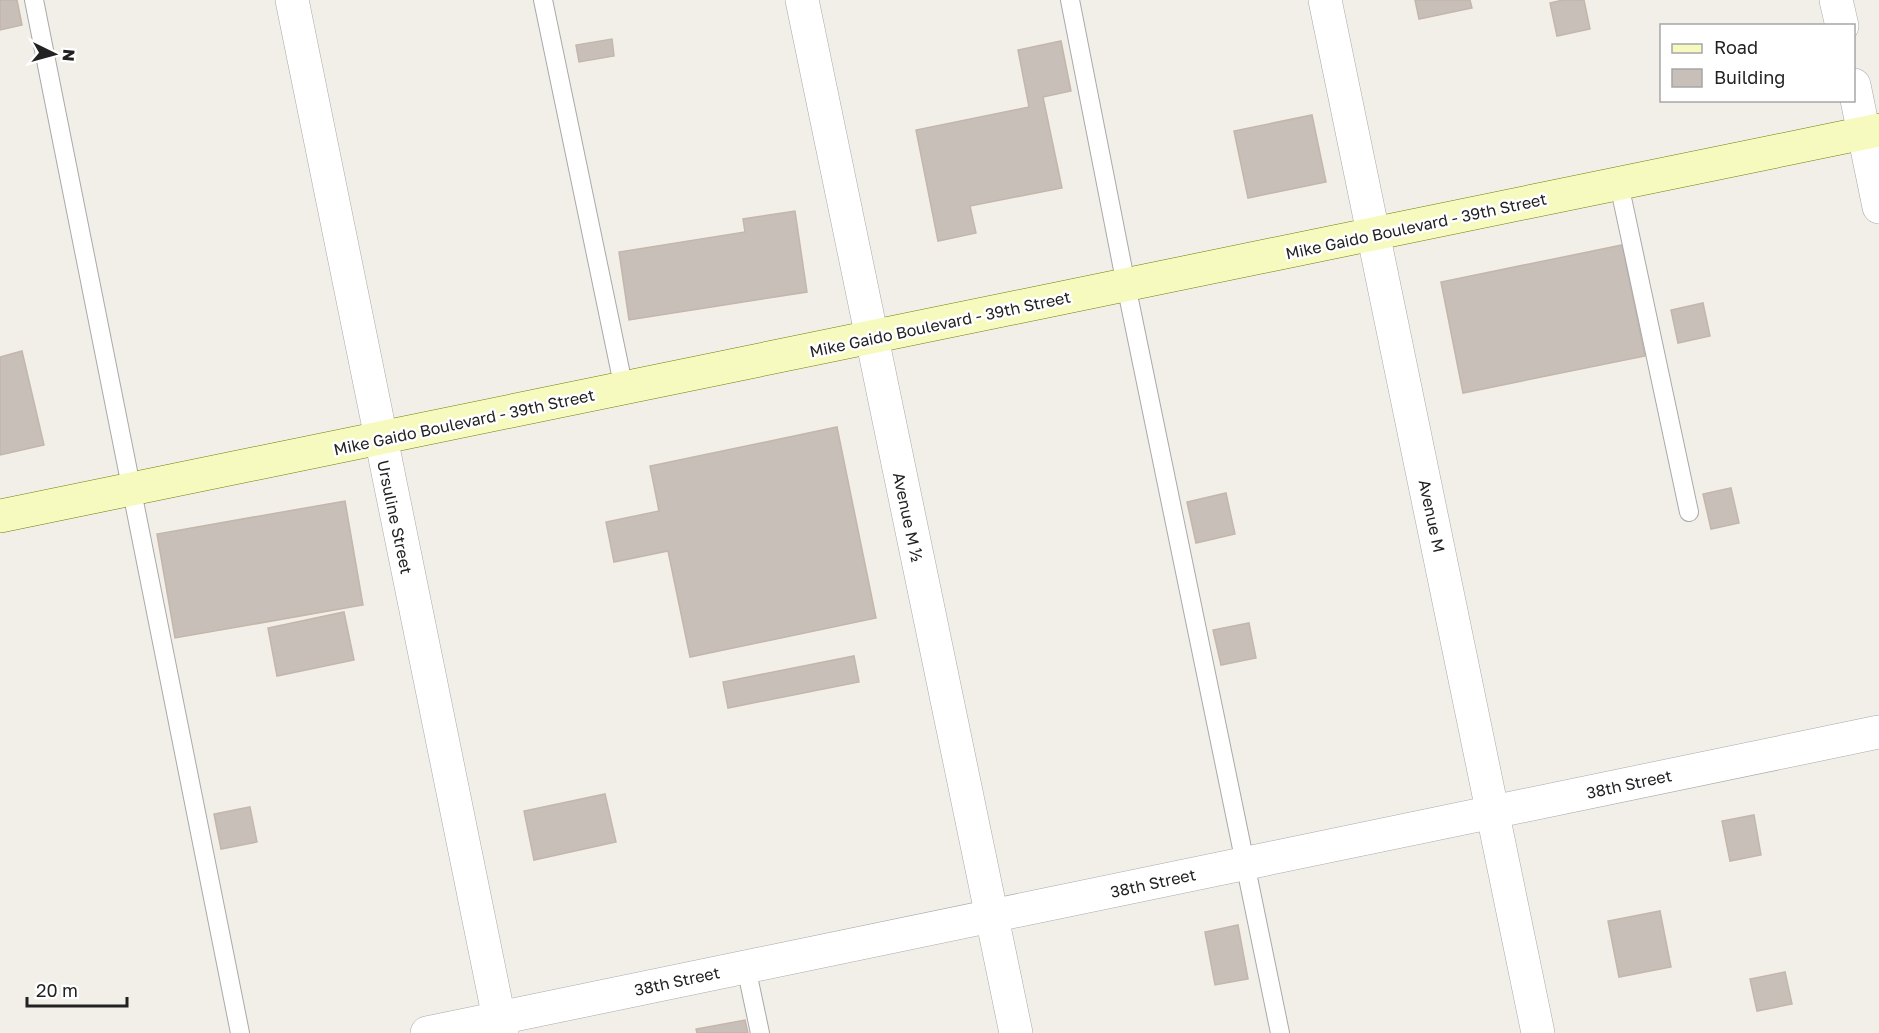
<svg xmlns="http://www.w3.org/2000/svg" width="1879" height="1033" font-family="'Golos Text',sans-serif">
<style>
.building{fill:#c7bfb8;stroke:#c4b6ab;stroke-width:1.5}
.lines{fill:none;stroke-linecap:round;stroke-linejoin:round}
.lane-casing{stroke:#a9a9a9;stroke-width:20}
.street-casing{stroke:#a9a9a9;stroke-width:34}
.secondary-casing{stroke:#707d05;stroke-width:34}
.lane{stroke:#fff;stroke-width:18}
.street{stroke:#fff;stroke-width:33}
.secondary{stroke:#f7fabf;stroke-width:33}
.labels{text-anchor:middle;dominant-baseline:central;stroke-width:5;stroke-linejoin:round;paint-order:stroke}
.street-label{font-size:16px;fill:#222;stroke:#fff}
</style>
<rect width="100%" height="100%" fill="#f2efe9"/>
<!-- building -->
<g class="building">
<path d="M0 0H17L22 25 0 30Z"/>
<path d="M1415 0H1470L1472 8 1419 19Z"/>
<path d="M1563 0H1584L1590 29 1557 36 1550 3Z"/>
<path d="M612 39 614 56 579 62 576 45Z"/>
<path d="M1061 41 1071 91 1043 97 1062 188 970 206 976 233 938 241 916 130 1029 107 1018 50Z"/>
<path d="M1312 115 1326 182 1248 198 1234 131Z"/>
<path d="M795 211 807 292 629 320 619 252 745 232 743 219Z"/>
<path d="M1622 245 1645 356 1463 393 1441 282Z"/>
<path d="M1703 303 1710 336 1678 343 1671 310Z"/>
<path d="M22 351 44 445 0 455V357Z"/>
<path d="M837 427 876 618 690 657 668 551 614 562 606 522 659 511 650 466Z"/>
<path d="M1731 488 1739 523 1711 529 1703 494Z"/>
<path d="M1226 493 1235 534 1196 543 1187 502Z"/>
<path d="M345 501 363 605 175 638 157 534Z"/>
<path d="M344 612 354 660 277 676 268 628Z"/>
<path d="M1249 623 1256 658 1221 665 1213 630Z"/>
<path d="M854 656 859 682 728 708 723 682Z"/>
<path d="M605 794 616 842 534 860 524 811Z"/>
<path d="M250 807 257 842 221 849 214 814Z"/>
<path d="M1754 815 1761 855 1730 861 1722 821Z"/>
<path d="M1660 911 1671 967 1619 977 1608 921Z"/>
<path d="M1238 925 1248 979 1215 985 1205 932Z"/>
<path d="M1785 972 1792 1004 1757 1011 1750 979Z"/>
<path d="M745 1020 748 1033H697L696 1029Z"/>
</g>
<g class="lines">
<!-- lane casing -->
<g class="lane-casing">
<g id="lane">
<path d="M34 0 240 1033"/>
<path d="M543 0 624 389"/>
<path d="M1070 0 1126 285 1280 1033"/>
<path d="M1619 184 1689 512"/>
<path d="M746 967 760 1033"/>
</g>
</g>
<!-- street casing -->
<g class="street-casing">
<g id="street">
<path d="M292 0 502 1033"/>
<path d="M802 0 1016 1033"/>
<path d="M1325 0 1538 1033"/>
<path d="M1836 0 1842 26"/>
<path d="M1854 85 1879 207"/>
<path d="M427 1033 1879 732"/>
</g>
</g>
<!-- secondary casing -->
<g class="secondary-casing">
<path id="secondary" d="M0 516 1879 130"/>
</g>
<!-- lane -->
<use href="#lane" class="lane"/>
<!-- street -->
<use href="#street" class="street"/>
<!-- secondary -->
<use href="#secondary" class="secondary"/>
</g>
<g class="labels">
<!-- street labels -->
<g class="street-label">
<text transform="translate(1416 226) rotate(-12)">Mike Gaido Boulevard - 39th Street</text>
<text transform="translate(940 324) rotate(-12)">Mike Gaido Boulevard - 39th Street</text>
<text transform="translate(464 422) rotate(-12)">Mike Gaido Boulevard - 39th Street</text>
<text transform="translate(1432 516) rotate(78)">Avenue M</text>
<text transform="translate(395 517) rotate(78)">Ursuline Street</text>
<text transform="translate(908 517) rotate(78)">Avenue M ½</text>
<text transform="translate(1629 784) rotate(-12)">38th Street</text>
<text transform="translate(1153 883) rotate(-12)">38th Street</text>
<text transform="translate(677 981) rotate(-12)">38th Street</text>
</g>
</g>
<!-- legend -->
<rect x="1660" y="24" width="195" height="78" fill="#ffffff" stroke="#a7a7a7" stroke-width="1.5"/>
<rect x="1672" y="44" width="30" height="9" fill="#f7fabf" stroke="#a7a7a7" stroke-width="1.5"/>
<text x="1714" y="54" font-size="18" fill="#222222">Road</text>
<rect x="1672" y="69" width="30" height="18" fill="#c7bfb8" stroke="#a7a7a7" stroke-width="1.5"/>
<text x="1714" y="84" font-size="18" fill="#222222">Building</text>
<!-- north arrow -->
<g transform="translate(54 54) rotate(95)" stroke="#ffffff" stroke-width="4.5" paint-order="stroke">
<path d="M0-4.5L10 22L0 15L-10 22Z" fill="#222222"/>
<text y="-9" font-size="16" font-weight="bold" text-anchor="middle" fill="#222222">N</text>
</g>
<!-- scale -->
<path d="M27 997v9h100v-9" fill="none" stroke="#222222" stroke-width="3"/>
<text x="36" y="997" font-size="18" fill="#222222" stroke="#ffffff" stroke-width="4.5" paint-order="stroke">20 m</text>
</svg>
